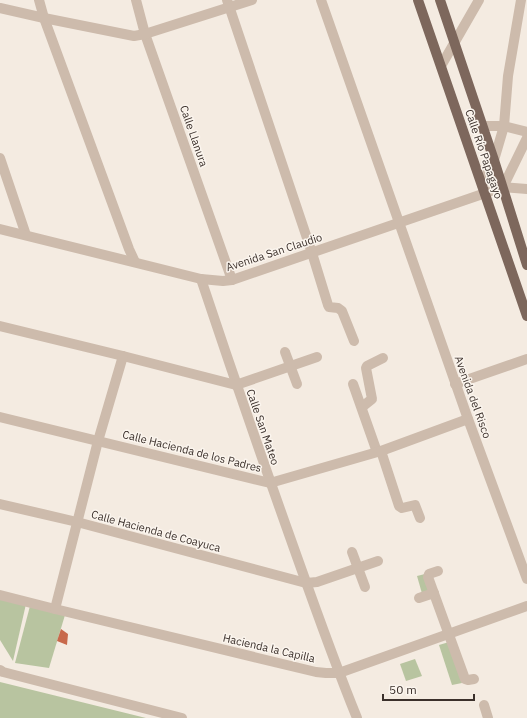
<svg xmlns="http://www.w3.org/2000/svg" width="527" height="718" font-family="'IBM Plex Sans',sans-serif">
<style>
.green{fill:#b8c4a0}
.building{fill:#c8694b}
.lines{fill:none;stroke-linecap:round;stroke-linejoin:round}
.minor{stroke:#cdbbac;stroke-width:10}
.major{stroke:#7d675c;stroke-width:10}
.labels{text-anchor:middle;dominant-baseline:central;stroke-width:3;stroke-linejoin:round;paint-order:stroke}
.street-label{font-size:11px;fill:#3b302b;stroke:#fbf5ee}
</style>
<rect width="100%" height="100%" fill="#f4ebe1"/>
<!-- green -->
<g class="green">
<path d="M425 574 432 594 423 597 417 576Z"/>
<path d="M0 598 26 604 13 661 0 640Z"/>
<path d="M30 606 65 615 49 668 15 663Z"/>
<path d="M449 642 462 683 452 685 439 645Z"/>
<path d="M415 659 422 676 406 681 400 664Z"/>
<path d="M0 682 146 718H0Z"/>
</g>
<!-- building -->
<path class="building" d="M61 629 68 634 67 645 57 641Z"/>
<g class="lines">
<!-- minor -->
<g class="minor">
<path d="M39 0 44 18 129 249 135 262"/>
<path d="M136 0 145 34 232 280"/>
<path d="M227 0 312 253 328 305 329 307 338 308 342 311 354 341"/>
<path d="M321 0 468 419 527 579"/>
<path d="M0 8 44 18 134 36 145 34 252 0"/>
<path d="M441 66 479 0"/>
<path d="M483 126H504L527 132"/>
<path d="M0 158 26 235"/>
<path d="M482 185 494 160 504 126 508 76 521 0"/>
<path d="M503 187 527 138"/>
<path d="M0 229 201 279 223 281 232 280 503 187 527 189"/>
<path d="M201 279C230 366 260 453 291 540 312 599 333 659 357 718"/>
<path d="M0 326 123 356 236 385 317 357"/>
<path d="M285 352 297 384"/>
<path d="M353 384 377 452"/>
<path d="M455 384 527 359"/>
<path d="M362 407 372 399 366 368 367 366 383 358"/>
<path d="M0 417 270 483 381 451 468 419"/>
<path d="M381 451 399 506 402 508 415 505 420 518"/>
<path d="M0 504 77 522 306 583 317 582 378 561"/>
<path d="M352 552 365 587"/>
<path d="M438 571 429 574 428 577 465 679 468 680 474 679"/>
<path d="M0 595 55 609 316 672 326 673H339L527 606"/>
<path d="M419 598 434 593"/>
<path d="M55 609 98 441 123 356"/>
<path d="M0 670 3 672 182 718"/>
<path d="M484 705 488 718"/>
</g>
<!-- major -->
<g class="major">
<path d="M418 0 527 316"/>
<path d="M440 0 494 160 527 265"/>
</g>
</g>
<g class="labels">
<!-- street labels -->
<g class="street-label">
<text transform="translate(194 136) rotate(71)">Calle Llanura</text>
<text transform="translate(484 154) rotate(71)">Calle Río Papagayo</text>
<text transform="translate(274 252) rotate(-18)">Avenida San Claudio</text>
<text transform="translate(473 397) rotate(70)">Avenida del Risco</text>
<text transform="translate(263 427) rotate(71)">Calle San Mateo</text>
<text transform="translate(192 451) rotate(14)">Calle Hacienda de los Padres</text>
<text transform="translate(156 531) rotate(15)">Calle Hacienda de Coayuca</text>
<text transform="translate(269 648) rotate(13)">Hacienda la Capilla</text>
</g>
</g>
<!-- scale -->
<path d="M383 694v6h91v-6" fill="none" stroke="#3b302b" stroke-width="2"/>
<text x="389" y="694" font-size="12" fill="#3b302b" stroke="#fbf5ee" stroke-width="3" paint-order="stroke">50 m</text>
</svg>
